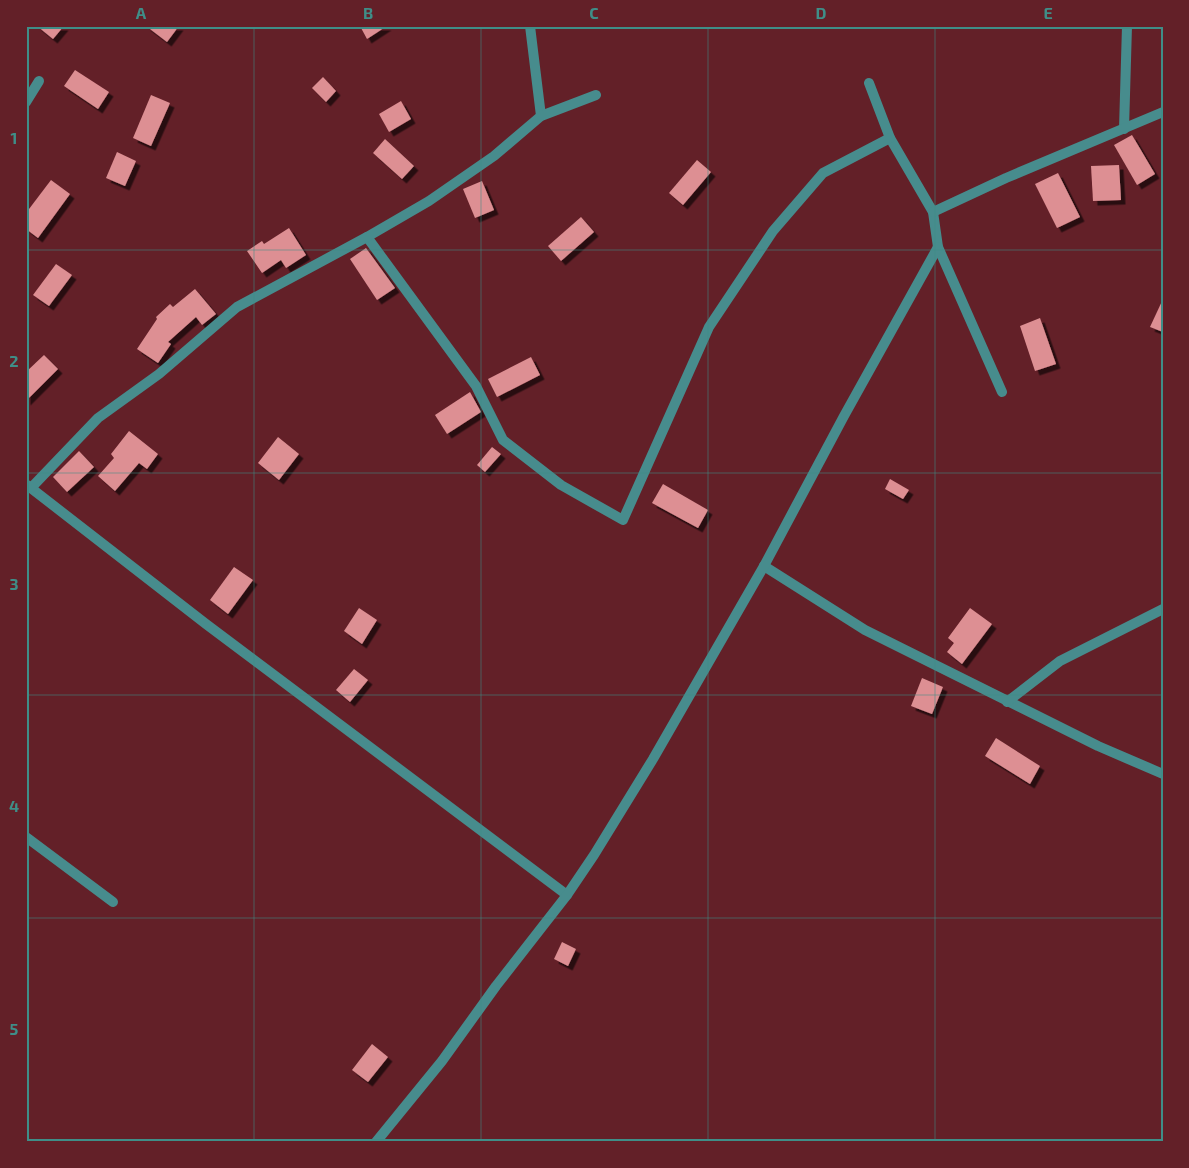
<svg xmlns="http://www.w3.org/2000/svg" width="1189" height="1168" font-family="'Exo 2',sans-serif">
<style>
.building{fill:#dd8f93;filter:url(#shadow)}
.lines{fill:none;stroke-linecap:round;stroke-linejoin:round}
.minor{stroke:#478c8d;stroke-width:10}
.grid{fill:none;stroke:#3f8e88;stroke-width:1;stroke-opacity:0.55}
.neatline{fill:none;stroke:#3f8e88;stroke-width:2}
.grid-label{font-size:16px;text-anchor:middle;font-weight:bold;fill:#3f8e88}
</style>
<defs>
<filter id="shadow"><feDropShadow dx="4.5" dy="4.5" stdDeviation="0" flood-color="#0009"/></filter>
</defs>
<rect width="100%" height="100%" fill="#632028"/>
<!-- building -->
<g class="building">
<path d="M37 26H64L53 39Z"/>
<path d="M146 26H179L167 42Z"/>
<path d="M360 26H387L367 39Z"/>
<path d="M75 70 109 92 98 109 64 86Z"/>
<path d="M323 77 336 91 326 102 312 88Z"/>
<path d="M151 95 170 103 151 146 133 138Z"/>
<path d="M401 101 411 119 389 132 379 114Z"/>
<path d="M1132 135 1155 174 1137 185 1114 145Z"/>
<path d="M385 139 414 166 402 179 373 153Z"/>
<path d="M117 152 136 161 125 186 106 178Z"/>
<path d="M697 160 711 172 683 205 669 193Z"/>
<path d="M1119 165 1121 200 1093 201 1091 166Z"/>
<path d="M1058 173 1080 217 1057 228 1035 184Z"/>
<path d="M51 180 70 194 38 238 26 229V213Z"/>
<path d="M482 181 494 210 475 218 463 189Z"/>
<path d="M581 217 594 232 561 261 548 246Z"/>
<path d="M289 228 306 255 286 268 281 260 262 273 247 251 262 241 264 244Z"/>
<path d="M366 248 395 288 377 300 350 259Z"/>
<path d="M56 264 72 275 49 306 33 295Z"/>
<path d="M195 289 216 314 202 325 196 317 168 342 171 344 158 363 137 349 157 319 156 317 170 304 173 307Z"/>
<path d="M1163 299V332L1150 327Z"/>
<path d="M1040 318 1056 364 1035 371 1020 326Z"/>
<path d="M44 355 58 369 26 401V372Z"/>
<path d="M531 357 540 375 497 397 488 379Z"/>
<path d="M470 392 481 412 447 434 435 415Z"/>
<path d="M129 431 158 454 147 469 139 463 115 491 98 476 114 458 111 454Z"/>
<path d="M278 437 299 454 279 480 258 463Z"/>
<path d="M492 447 501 454 485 472 477 465Z"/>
<path d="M79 451 94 467 67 492 53 477Z"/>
<path d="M890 479 909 490 903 499 885 489Z"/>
<path d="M663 484 708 510 698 528 652 503Z"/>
<path d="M234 567 253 580 228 614 210 600Z"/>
<path d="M359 608 377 620 362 644 344 631Z"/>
<path d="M970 608 992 624 962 664 947 652 954 643 948 638Z"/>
<path d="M354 669 368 680 350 702 336 690Z"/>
<path d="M922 678 943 687 932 714 911 706Z"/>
<path d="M996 738 1040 766 1030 784 985 756Z"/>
<path d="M562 942 576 949 568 966 554 959Z"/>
<path d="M372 1044 388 1057 368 1082 352 1070Z"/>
</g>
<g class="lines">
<!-- minor -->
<g class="minor">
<path d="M530 26 541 116"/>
<path d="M869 83 890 138 933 212 938 247 1002 392"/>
<path d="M26 102 39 81"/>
<path d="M1124 129 1127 26"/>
<path d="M933 212 1006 178 1163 112"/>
<path d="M367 237 476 386 503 440 561 485 623 520 709 327 773 231 823 173 890 138"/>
<path d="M27 485 206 624 567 895"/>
<path d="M31 488 98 418 159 374 237 307 367 237 429 201 494 156 541 116 596 95"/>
<path d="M764 566 865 630 1098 746 1163 774"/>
<path d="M1007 702 1060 661 1163 609"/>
<path d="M26 837 113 902"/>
<path d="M376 1142 442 1061 496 986 567 895 594 855 653 759 764 566 844 416 938 247"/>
</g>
</g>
<!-- grid -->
<path class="grid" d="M254 26V1142M481 26V1142M708 26V1142M935 26V1142M26 250H1163M26 473H1163M26 695H1163M26 918H1163"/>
<!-- border -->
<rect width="1189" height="1168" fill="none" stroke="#632028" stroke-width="55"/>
<rect x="28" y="28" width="1134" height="1112" class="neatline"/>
<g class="grid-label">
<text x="141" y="19">A</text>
<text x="368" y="19">B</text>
<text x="594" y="19">C</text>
<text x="821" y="19">D</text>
<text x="1048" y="19">E</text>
<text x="14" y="144">1</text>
<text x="14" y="367">2</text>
<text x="14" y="590">3</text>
<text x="14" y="812">4</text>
<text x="14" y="1035">5</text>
</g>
</svg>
